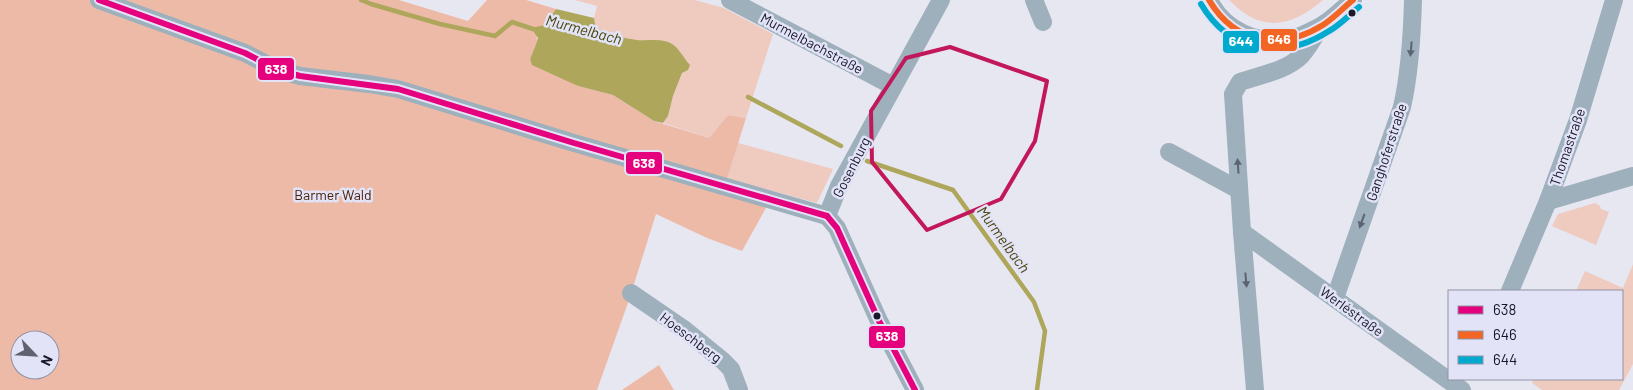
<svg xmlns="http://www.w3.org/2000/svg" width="1633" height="390" font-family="Barlow,sans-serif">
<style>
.green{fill:#efcabf}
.forest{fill:#edbaa8;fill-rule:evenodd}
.water{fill:#aea75b}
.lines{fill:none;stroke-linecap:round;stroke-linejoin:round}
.stream{stroke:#aea75b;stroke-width:4.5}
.minor{stroke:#9db0bb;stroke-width:18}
.bus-1-casing{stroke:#e2e3f7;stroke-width:10}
.bus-2-casing{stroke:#e2e3f7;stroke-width:10}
.bus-3-casing{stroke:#e2e3f7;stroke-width:10}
.bus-1{stroke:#e5007d;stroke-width:6}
.bus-2{stroke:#f26522;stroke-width:6}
.bus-3{stroke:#00a9ce;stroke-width:6}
.oneway{fill:#5a6472}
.marked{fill:none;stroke:#c2185b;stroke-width:4;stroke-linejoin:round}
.bus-dot{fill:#181829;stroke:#e2e3f7;stroke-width:2}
.labels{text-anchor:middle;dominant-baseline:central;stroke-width:5;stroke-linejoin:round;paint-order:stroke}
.street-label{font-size:14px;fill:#181829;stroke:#e2e3f7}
.park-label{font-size:14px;fill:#4c200a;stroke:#e2e3f7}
.water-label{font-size:15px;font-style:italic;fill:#494409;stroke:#e2e3f7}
.line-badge{stroke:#e2e3f7;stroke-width:2}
.badge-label{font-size:14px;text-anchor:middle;font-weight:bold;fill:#fff}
</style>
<rect width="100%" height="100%" fill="#e7e7f2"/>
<!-- green -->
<g class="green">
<path d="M575 0H695L724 8 773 34 746 118 728 115 709 138 663 123 668 116 673 96 682 73 688 70 680 51 662 41 635 40 608 34 596 28 594 18 597 6Z"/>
<path d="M1229 0H1323C1290 28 1261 33 1229 0Z"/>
<path d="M738 143 833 169 817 203 727 179Z"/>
<path d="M1595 203 1600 206 1601 209 1609 212 1596 245 1552 226 1558 214Z"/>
<path d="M1633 264V364L1619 390H1542L1532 383 1534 379H1622V291H1576L1585 271 1623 288Z"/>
</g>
<!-- forest -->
<g class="forest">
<path d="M0 0H399L468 21 487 0H526L556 9 550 19 536 33C539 42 534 50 530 59L578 86 613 95 654 121 709 138 728 115 746 118 727 179 767 206 742 251 707 238 656 214 629 300 597 390H0ZM20 340H50V370H20Z"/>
<path d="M659 365 674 390H622Z"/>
</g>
<!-- water -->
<path class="water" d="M556 9 594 18 596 28C609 34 623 38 637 40 649 41 662 38 672 44 680 49 684 59 690 65L688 70 682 73 673 96 668 116 663 123 654 121 613 95 578 86 532 65 530 59 535 47 538 38 531 28 545 25Z"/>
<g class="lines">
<!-- stream -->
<g class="stream">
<path d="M361 0 371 4 440 24 495 36 512 22 536 30"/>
<path d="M748 97 841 146"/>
<path d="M867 161 953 190 1034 302 1045 331 1037 390"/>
</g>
<!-- minor -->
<g class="minor">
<path d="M99 0 245 53 278 70 300 76 369 84 398 89 574 143 827 216"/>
<path d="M730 0 893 86"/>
<path d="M1034 0 1043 22"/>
<path d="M1209 0C1224 31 1258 45 1291 39 1300 37 1311 31 1319 27 1331 21 1342 9 1353 0"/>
<path d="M1169 152 1239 190"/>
<path d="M1548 201 1633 176"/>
<path d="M827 216 839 186 941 0"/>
<path d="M827 216 837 228 879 321 915 390"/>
<path d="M1242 232 1462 390"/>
<path d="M1510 291 1548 201 1578 120 1614 0"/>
<path d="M631 293 685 330 723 361 731 369 739 390"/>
<path d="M1335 298 1402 107C1410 72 1412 37 1413 0"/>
<path d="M1255 390 1242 232 1233 94 1240 82C1260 75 1286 71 1301 56 1309 47 1315 36 1321 26"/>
</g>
<!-- bus-1 casing -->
<g class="bus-1-casing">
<g id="bus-1">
<path d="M99 0 245 53 278 70 300 76 398 89 574 143 827 216"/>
<path d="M827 216 837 228 879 321 915 390"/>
</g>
</g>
<!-- bus-2 casing -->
<g class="bus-2-casing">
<path id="bus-2" d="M1209 0C1235 44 1281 51 1323 25 1334 18 1343 8 1353 0"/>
</g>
<!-- bus-3 casing -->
<g class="bus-3-casing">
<path id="bus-3" d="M1201 4C1230 53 1282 61 1329 31 1340 25 1349 15 1359 7"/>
</g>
<!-- bus-1 -->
<use href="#bus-1" class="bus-1"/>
<!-- bus-2 -->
<use href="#bus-2" class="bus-2"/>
<!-- bus-3 -->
<use href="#bus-3" class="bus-3"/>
</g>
<!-- one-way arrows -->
<defs><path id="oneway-solid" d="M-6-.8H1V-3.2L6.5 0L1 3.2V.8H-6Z" transform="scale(1.25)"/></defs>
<g class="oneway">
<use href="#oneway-solid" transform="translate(1411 49) rotate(95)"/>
<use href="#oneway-solid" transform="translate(1238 166) rotate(-94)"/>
<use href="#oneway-solid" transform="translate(1362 221) rotate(110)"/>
<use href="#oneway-solid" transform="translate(1246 280) rotate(85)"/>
</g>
<!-- marked area -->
<path class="marked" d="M950 47 1047 81 1035 141 1001 199 927 230 872 162 871 111 906 58Z"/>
<!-- markers -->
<g class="bus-dot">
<circle cx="1352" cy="13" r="4.5"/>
<circle cx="877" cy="316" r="4.5"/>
</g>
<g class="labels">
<!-- street labels -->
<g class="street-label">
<text transform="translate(812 43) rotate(28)">Murmelbachstraße</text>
<text transform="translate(1567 147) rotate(-71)">Thomastraße</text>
<text transform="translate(1386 152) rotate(-72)">Ganghoferstraße</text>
<text transform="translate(851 167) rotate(-63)">Gosenburg</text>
<text transform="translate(1352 311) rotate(36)">Werléstraße</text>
<text transform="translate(691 337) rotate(37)">Hoeschberg</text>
</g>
<!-- park labels -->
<g class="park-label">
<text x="333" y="194">Barmer Wald</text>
</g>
<!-- water labels -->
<g class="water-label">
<text transform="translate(584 29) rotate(15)">Murmelbach</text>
<text transform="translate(1004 239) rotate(54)">Murmelbach</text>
</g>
</g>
<g class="line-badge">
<rect x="1260" y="28" width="38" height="24" rx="5" fill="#f26522"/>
<rect x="1222" y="30" width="38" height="24" rx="5" fill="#00a9ce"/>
<rect x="257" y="57" width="38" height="24" rx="5" fill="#e5007d"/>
<rect x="625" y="151" width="38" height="24" rx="5" fill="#e5007d"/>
<rect x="868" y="325" width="38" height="24" rx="5" fill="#e5007d"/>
</g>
<g class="badge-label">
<text x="1279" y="44">646</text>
<text x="1241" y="46">644</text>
<text x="276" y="74">638</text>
<text x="644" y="168">638</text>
<text x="887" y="341">638</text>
</g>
<!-- legend -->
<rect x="1448" y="290" width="175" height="90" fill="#e2e3f7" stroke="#9192a5"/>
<rect x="1458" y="306" width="25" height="8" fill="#e5007d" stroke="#9192a5"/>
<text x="1493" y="315" font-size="15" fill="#181829">638</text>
<rect x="1458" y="331" width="25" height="8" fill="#f26522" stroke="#9192a5"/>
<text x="1493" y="340" font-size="15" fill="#181829">646</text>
<rect x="1458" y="356" width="25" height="8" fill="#00a9ce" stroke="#9192a5"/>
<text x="1493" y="365" font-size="15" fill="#181829">644</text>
<!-- north arrow -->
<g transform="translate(35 355) rotate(115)"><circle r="24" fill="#e2e3f7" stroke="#9192a5"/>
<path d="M0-4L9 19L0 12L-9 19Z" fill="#60606f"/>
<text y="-8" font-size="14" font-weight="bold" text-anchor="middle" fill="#181829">N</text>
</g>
</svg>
